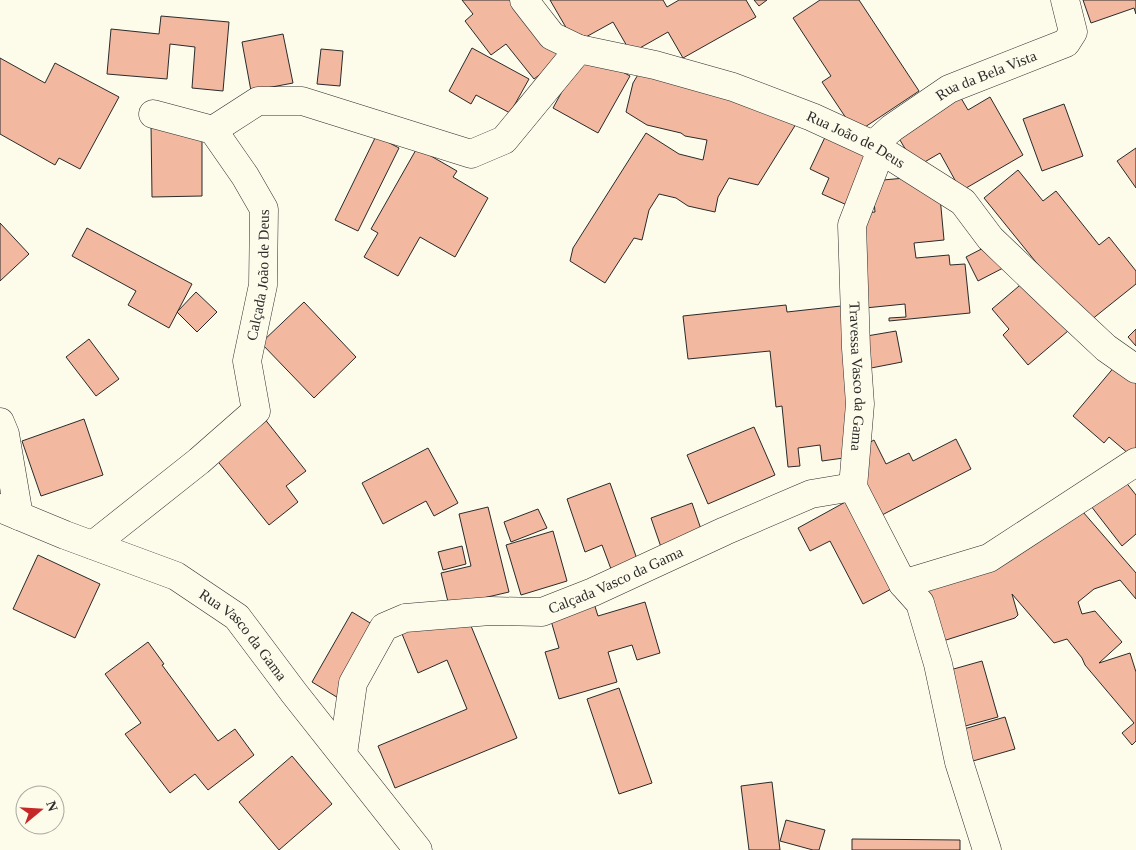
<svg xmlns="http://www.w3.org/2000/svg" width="1136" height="850" font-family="Georgia,serif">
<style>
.building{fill:#f2b8a0;stroke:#2b2b2b}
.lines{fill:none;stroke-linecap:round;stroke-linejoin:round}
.minor-casing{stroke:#2b2b2b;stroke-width:29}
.minor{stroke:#fdfbea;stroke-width:28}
.labels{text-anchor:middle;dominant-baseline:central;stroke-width:4;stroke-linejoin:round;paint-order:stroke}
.street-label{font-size:15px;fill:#2b2b2b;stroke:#fdfbea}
</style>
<rect width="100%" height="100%" fill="#fdfbea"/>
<!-- building -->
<g class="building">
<path d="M462 0H518L563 57 534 79 506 44 491 55 465 21 473 14Z"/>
<path d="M550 0H663L667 7 679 0H746L756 17 683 58 668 32 631 53 613 22 575 43Z"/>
<path d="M754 0H767L759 6Z"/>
<path d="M820 0H859L919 91 856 133 822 82 831 76 793 18Z"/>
<path d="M1083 0H1136V14L1134 8 1091 23Z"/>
<path d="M161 16 229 22 223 91 192 88 195 47 170 44 167 79 107 74 111 29 159 34Z"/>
<path d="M283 34 293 83 251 91 242 42Z"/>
<path d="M472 48 529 79 510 113 476 95 471 104 449 91Z"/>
<path d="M321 49 343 51 340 86 317 84Z"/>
<path d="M584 51 630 76 598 133 553 108Z"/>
<path d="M0 58 45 83 55 63 119 97 80 169 59 158 55 165 0 134Z"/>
<path d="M639 73 755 98 796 124 758 185 729 178 718 197 715 212 688 206 676 198 659 194 649 210 642 240 634 238 605 283 570 261 573 248 646 133 679 154 703 160 707 140 685 136 681 133 647 125 626 112 633 83Z"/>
<path d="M958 93 968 110 990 97 1023 155 961 191 940 153 916 167 894 130Z"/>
<path d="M1064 104 1083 156 1042 171 1023 119Z"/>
<path d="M202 124V196L152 197 151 125Z"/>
<path d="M827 133 871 153 847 205 822 194 829 178 810 169Z"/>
<path d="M376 136 399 148 358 231 335 220Z"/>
<path d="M417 148 457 171 453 177 488 198 455 257 420 237 398 276 364 257 378 233 371 229Z"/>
<path d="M1136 148V188L1117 161Z"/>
<path d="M1018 170 1043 201 1056 191 1099 245 1109 237 1136 271V284L1086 324 984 198Z"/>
<path d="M938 175 944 240 914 243 916 258 949 255 950 265 965 264 970 313 889 321V318L906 317 905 304 865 308 856 214 875 212 872 181Z"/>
<path d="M0 223 29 254 0 281Z"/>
<path d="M87 228 192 284 169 328 128 305 136 291 72 256Z"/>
<path d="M995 242 1007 266 978 281 966 257Z"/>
<path d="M1032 275 1075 325 1028 365 1003 335 1009 329 992 309Z"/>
<path d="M196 292 217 312 197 332 177 312Z"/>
<path d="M304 302 356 357 314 398 261 343Z"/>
<path d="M786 305 787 312 841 306 858 456 822 461 820 445 798 448 800 466 788 467 782 406 776 407 770 351 688 359 683 316Z"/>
<path d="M1136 329V346L1128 337Z"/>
<path d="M896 331 902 362 866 369 861 337Z"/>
<path d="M89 339 119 379 96 396 66 357Z"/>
<path d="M1121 359 1136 372V460L1109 437 1104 443 1073 416Z"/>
<path d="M260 413 306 471 286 486 298 502 269 525 211 453Z"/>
<path d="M84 419 103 475 41 496 22 441Z"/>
<path d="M754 427 775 475 708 504 687 455Z"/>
<path d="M956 439 971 469 882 515 850 453 874 440 886 464 909 453 913 461Z"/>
<path d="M428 448 458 503 434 516 426 501 383 524 362 483Z"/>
<path d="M1117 471 1136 495V534L1122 546 1084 497Z"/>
<path d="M610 483 637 559 611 569 602 545 585 552 567 499Z"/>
<path d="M1070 497 1136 573V599L1120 580 1094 589 1078 602 1082 614 1095 611 1122 642 1099 663 1130 653 1136 672V741L1132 745 1122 733 1134 723 1085 665 1082 658 1067 639 1054 643 1012 594 1018 615 1015 618 943 641 922 575 1012 548Z"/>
<path d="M849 500 895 587 863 604 830 541 810 551 798 528Z"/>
<path d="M692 503 703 535 662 550 651 518Z"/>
<path d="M488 507 509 592 449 606 441 573 471 566 459 514Z"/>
<path d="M538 509 547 528 511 542 504 522Z"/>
<path d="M553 531 567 581 521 595 506 545Z"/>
<path d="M462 546 466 564 443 570 438 552Z"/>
<path d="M38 555 100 584 75 638 13 609Z"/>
<path d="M591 594 598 616 645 602 660 653 637 660 632 645 608 652 617 682 559 699 545 652 559 648 547 607Z"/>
<path d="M462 604 517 738 395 788 378 746 467 709 447 660 418 673 400 629Z"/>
<path d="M352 612 380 629 340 699 312 682Z"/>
<path d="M148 642 164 664 162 665 218 741 235 729 254 755 208 790 195 774 170 793 125 734 141 723 105 674Z"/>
<path d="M982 661 998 717 958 728 943 672Z"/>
<path d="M619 688 652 783 619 794 587 699Z"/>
<path d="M1005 717 1015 749 966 763 957 731Z"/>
<path d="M292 756 332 804 279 850 239 802Z"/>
<path d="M772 782 780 850H749L741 786Z"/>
<path d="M786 820 825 830 819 850H813L780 841Z"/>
<path d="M852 839 960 840V850H852Z"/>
</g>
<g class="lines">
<!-- minor casing -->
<g class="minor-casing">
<g id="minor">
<path id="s1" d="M524 0 552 36 579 49 655 65 733 87 812 117 873 145 963 202 990 238 1060 305 1106 348 1136 369"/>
<path d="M153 114 213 130"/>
<path d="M213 130 258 101H302L471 154 504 140 579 49"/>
<path id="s2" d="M873 145 892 128 949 89 1066 43 1073 32 1065 0"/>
<path id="s3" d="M881 150 852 225 856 348 860 404 853 487 903 584 920 603 938 664 959 762 987 850"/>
<path d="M0 422 5 434 19 516"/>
<path id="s4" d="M0 508 65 535 176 576 237 617 294 693 418 850"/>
<path id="s5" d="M93 545 199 461 256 411 247 361 263 285 264 209 245 176 213 130"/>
<path d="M903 584 989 558 1136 462"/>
<path id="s6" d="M343 754 353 683 384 627 405 618 490 611 542 612 593 592 725 531 811 494 853 487"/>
</g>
</g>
<!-- minor -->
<use href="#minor" class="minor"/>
</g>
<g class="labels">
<!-- street labels -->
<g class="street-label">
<text stroke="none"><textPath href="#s2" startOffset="134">Rua da Bela Vista</textPath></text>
<text stroke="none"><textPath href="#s1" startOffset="368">Rua João de Deus</textPath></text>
<text stroke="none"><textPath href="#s5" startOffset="349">Calçada João de Deus</textPath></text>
<text stroke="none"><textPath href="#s3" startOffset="232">Travessa Vasco da Gama</textPath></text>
<text stroke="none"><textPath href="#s6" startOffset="376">Calçada Vasco da Gama</textPath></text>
<text stroke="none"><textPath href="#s4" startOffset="279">Rua Vasco da Gama</textPath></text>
</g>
</g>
<!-- north arrow -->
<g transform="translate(40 810) rotate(72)"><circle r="24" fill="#fdfbea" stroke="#a9a89e"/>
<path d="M0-4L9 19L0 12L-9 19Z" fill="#c62828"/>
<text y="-8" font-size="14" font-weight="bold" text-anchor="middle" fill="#2b2b2b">N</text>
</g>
</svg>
